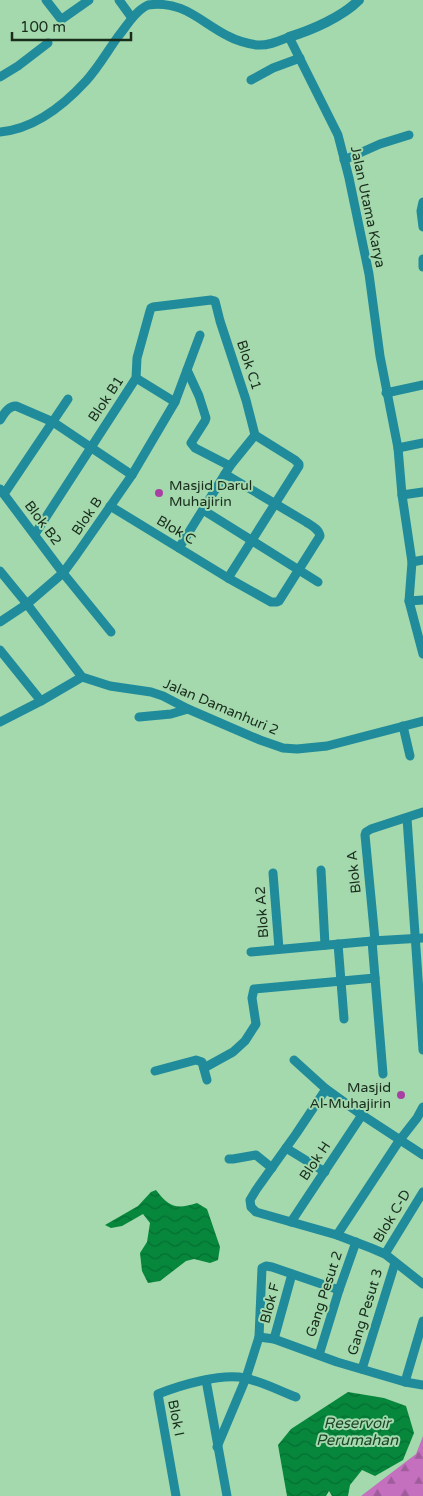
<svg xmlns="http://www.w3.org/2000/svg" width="423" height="1496" font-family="'Varela Round',sans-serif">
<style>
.forest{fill:url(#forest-firs)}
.water{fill:url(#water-waves)}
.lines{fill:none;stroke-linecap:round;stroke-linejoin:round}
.minor{stroke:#1f8b9b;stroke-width:9}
.tertiary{stroke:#1f8b9b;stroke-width:10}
.poi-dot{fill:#a840a3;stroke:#a4d8ad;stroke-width:2}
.labels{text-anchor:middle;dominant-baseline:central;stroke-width:4;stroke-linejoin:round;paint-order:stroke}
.street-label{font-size:14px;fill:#192d1d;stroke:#a4d8ad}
.poi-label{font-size:14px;fill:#192d1d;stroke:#a4d8ad;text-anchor:start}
.water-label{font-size:15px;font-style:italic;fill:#1c4627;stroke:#a4d8ad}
</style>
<defs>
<pattern id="forest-firs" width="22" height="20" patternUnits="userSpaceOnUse" patternTransform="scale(1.25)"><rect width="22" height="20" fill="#c56fbf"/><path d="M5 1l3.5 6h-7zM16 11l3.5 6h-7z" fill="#9f5c9b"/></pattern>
<pattern id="water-waves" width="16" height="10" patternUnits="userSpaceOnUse" patternTransform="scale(1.25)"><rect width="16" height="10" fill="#06873c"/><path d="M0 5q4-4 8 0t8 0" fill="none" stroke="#066f32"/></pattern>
</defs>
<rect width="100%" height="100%" fill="#a4d8ad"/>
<!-- forest -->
<path class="forest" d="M423 1436V1496H361L416 1454Z"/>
<!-- water -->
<g class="water">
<path d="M156 1190C169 1207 176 1210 197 1203L207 1209 220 1247 218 1260 210 1263 194 1259 186 1261 160 1281 148 1283 142 1271 140 1253 147 1242 150 1223 143 1214 122 1226 111 1228 105 1225 138 1206 151 1192Z"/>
<path d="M348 1392 384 1398 406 1406 414 1433 403 1460 375 1476 362 1470 350 1485 348 1496H332L329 1491 326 1496H287L278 1445 291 1429Z"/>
</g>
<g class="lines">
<!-- minor -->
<g class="minor">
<path d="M46 0 60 18 62 19 89 0"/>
<path d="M119 0 132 18"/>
<path d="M0 77 18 66 48 43"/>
<path d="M251 80 273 68 300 58"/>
<path d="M0 132C34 129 64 105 86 81 98 68 107 52 117 38 126 27 135 11 148 5 184 0 200 22 228 36 235 40 248 44 257 45 268 46 279 41 289 37L338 135 349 178 369 274 380 356 398 448 402 495 412 562 409 601 423 654"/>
<path d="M344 160 380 144 409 135"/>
<path d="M423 202 421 211 423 227"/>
<path d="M423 259V267"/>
<path d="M187 370 199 396 206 418 205 421 191 443 195 448 230 466"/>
<path d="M136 378 175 402"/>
<path d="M386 393 423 385"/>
<path d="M0 420C4 414 8 406 16 406L53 422 132 475"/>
<path d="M398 448 423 443"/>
<path d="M0 489 63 573 111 632"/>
<path d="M4 494 68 399"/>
<path d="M402 495 423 492"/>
<path d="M110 506 228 578 271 602H277L279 601 320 536C319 529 312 526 306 522L225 474"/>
<path d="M203 510 318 582"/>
<path d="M35 534 136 378 137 358 150 311 151 308 153 307 211 300 215 301 220 321 246 400 255 435"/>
<path d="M179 548 230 466 255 435"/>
<path d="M412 562 423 560"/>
<path d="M0 571 27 604 82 677 110 686 151 692 163 696 188 709 260 740 283 748 297 749 327 746 423 721"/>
<path d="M228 578 299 466V464L295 460 255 435"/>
<path d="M409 601 423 600"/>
<path d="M0 622 27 604 63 573 77 554 132 475 175 402 200 335"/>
<path d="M0 650 41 701"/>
<path d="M139 717 171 714 188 709"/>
<path d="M0 722 41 701 82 677"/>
<path d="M403 726 410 756"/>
<path d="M407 818 423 1050"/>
<path d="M321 870 325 945"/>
<path d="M273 873 279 949"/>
<path d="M375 940 365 835 366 832 371 829 423 812"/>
<path d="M372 941 383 1074"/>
<path d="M338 944 344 1019"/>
<path d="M251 952 372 941 423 938"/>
<path d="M294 1060 326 1089 362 1115 423 1155"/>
<path d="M204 1068 233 1052 245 1041 256 1024 252 998 254 989 375 978"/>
<path d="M155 1071 196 1060 202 1062 207 1080"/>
<path d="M326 1089 296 1134 256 1190 250 1200 251 1207 256 1212 337 1235 371 1248 385 1254 423 1284"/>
<path d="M286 1148 325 1172"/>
<path d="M229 1159H233L256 1155 272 1168"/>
<path d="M291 1222 362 1115"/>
<path d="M337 1235 399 1141 417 1118 423 1107"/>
<path d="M385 1254 423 1192"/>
<path d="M259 1337 274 1339 337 1362 405 1382 423 1385"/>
<path d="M274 1339 292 1274"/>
<path d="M319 1355 339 1290 356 1242"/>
<path d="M362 1369 395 1263"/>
<path d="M206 1380 227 1496"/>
<path d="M405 1382 423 1321"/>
<path d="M217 1447 246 1378 259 1337 262 1268 266 1266 272 1267 339 1290"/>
<path d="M176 1496 158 1394C181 1385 221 1373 245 1378 263 1382 280 1391 296 1397"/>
</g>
<!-- tertiary -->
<path class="tertiary" d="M289 37C312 30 342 17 359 0"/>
</g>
<!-- markers -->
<g class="poi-dot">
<circle cx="159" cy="493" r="5"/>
<circle cx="401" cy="1095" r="5"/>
</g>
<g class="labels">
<!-- street labels -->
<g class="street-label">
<text transform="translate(368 207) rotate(78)">Jalan Utama Karya</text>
<text transform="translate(249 365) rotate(72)">Blok C1</text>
<text transform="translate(106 399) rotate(-56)">Blok B1</text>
<text transform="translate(87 516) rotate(-56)">Blok B</text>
<text transform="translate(43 523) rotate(53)">Blok B2</text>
<text transform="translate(176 530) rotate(31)">Blok C</text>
<text transform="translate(221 707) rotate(23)">Jalan Damanhuri 2</text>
<text transform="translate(354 872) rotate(-96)">Blok A</text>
<text transform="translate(262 912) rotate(-94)">Blok A2</text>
<text transform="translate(315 1161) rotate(-56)">Blok H</text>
<text transform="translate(392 1216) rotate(-59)">Blok C-D</text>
<text transform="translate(324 1294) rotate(-72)">Gang Pesut 2</text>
<text transform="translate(270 1303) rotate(-75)">Blok F</text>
<text transform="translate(365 1312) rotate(-73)">Gang Pesut 3</text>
<text transform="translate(176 1418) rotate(79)">Blok I</text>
</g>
<!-- poi labels -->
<g class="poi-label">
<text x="169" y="485">Masjid Darul<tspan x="169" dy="16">Muhajirin</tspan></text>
<text x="391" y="1087" text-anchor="end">Masjid<tspan x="391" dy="16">Al-Muhajirin</tspan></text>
</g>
<!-- water labels -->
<g class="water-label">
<text x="357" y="1423">Reservoir<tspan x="357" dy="17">Perumahan</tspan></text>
</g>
</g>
<!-- scale -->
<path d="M12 32v8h119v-8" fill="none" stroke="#192d1d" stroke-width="2.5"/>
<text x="20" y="32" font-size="15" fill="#192d1d" stroke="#a4d8ad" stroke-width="4" paint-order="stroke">100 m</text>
</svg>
